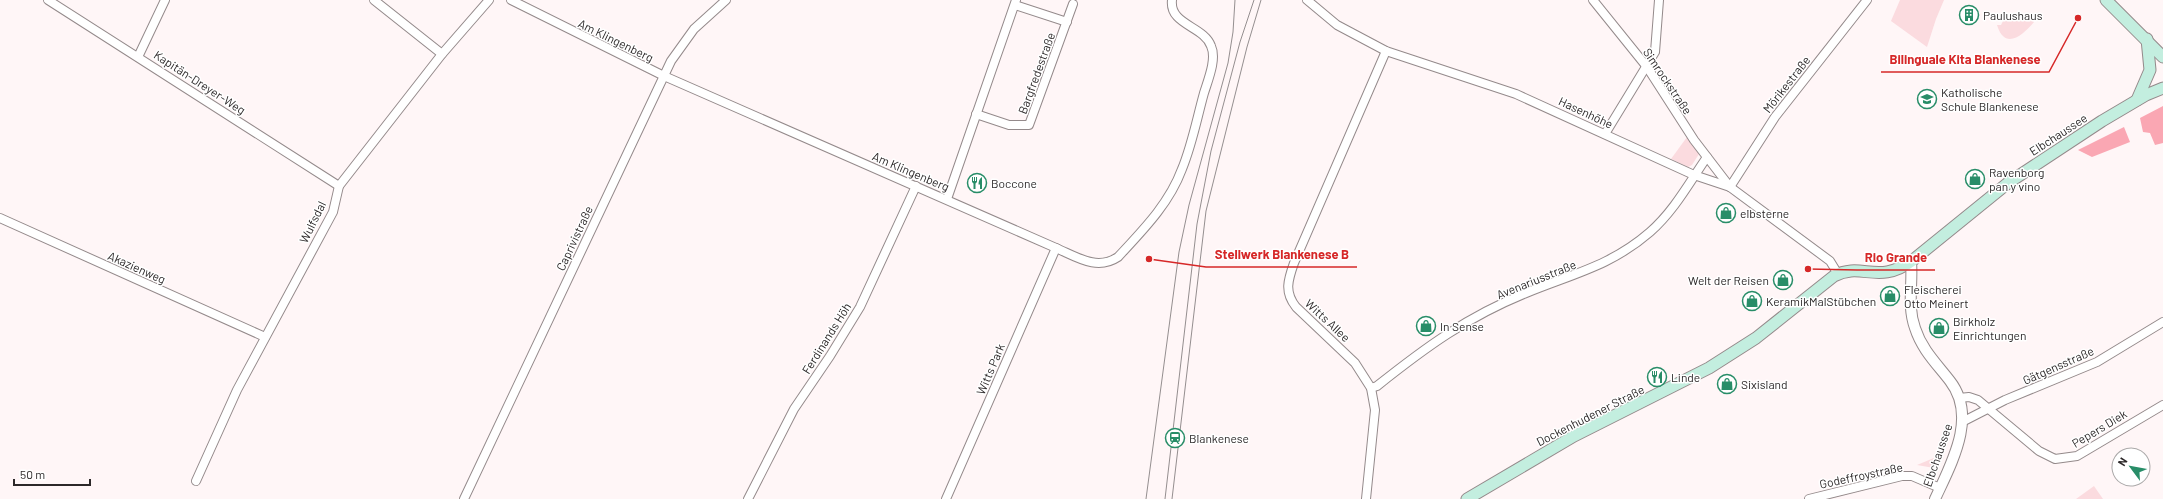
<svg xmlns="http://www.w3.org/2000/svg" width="2163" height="499" font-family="Barlow,sans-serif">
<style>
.green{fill:#fbdbdf}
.forest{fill:#faa7b3}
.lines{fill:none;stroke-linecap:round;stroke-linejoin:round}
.minor-casing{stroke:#948a8b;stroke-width:10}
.tertiary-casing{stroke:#948a8b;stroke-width:12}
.secondary-casing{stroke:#948a8b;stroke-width:13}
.minor{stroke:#fff;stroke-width:8}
.tertiary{stroke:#fff;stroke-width:10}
.secondary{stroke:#c3eedf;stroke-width:11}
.tram{stroke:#948e8f;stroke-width:1}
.labels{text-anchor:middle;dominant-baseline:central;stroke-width:3;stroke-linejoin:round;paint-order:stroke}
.poi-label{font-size:12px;fill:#2c2829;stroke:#fff;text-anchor:start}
.street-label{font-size:12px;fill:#2c2829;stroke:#fff}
.leader{fill:none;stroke:#d62828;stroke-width:1.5}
.callout-dot{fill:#d62828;stroke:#fff;stroke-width:1.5}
.callout-label{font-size:13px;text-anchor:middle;font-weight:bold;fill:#d62828;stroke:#fff;stroke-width:3;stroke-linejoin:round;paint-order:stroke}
</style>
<rect width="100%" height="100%" fill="#fff6f7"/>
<!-- green -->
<g class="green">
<path d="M1900 0H1944L1936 19 1927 47 1891 21Z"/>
<path d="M2014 14 2028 16 2034 22C2023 35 2005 51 1997 25H2001L2003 21Z"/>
<path d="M1687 137 1699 154 1692 165 1688 167 1671 159Z"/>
<path d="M1941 455 1943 457 1934 468 1917 465Z"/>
<path d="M2094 486 2103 499H2076Z"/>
</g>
<!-- forest -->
<g class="forest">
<path d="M2163 106V143L2155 145 2150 133 2143 132 2140 118Z"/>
<path d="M2124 127 2130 142 2092 157 2078 150Z"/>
</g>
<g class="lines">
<!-- minor casing -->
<g class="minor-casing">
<g id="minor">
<path d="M48 0 339 186"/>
<path d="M374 0 442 54"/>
<path d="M511 0 664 76 1056 248C1077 257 1097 271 1118 257 1143 230 1169 204 1182 169 1192 145 1197 118 1204 93 1208 80 1217 59 1211 46 1204 26 1169 25 1172 0"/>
<path d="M1307 0 1337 25 1386 51 1516 94 1694 175 1730 187 1830 261 1838 274"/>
<path d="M1593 0 1647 67 1694 140 1730 187"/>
<path d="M1015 5 1067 22"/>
<path d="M138 57 165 0"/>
<path d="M976 114 1009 125H1029L1073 4"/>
<path d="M1605 134 1655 52 1659 0"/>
<path d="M1730 187 1775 117 1867 0"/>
<path d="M947 199 1016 0"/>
<path d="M0 218 265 337"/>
<path d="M1371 388 1377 386C1426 347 1467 317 1526 293 1572 274 1611 266 1650 232 1674 211 1689 183 1707 157"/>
<path d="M1959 398 1969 397 1978 400 2039 451 2055 459 2077 456 2163 405"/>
<path d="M1962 422 2005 400 2097 362 2163 322"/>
<path d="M196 481 237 390 333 212 339 186 442 54 489 0"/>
<path d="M464 499 671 61 694 29 726 0"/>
<path d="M748 499 794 409 830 356 860 307 916 186"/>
<path d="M946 499 1056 248"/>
<path d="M1366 499 1375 410 1371 388 1355 363 1296 307C1284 292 1288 280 1294 263L1386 51"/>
<path d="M1809 499 1902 476H1912L1940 488"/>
</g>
</g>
<!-- tertiary casing -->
<g class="tertiary-casing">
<path id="tertiary" d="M1911 262C1913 284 1907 306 1915 328 1922 350 1937 364 1950 381 1978 417 1951 464 1935 499"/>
</g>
<!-- secondary casing -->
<g class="secondary-casing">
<g id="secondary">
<path d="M2106 0 2163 57"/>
<path d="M2137 100 2150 70 2147 39"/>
<path d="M1467 499 1574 436 1709 368 1756 338 1834 276C1862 261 1878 286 1913 260L2008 183 2102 121 2146 95 2163 88"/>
</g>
</g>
<!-- minor -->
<use href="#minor" class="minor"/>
<!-- tertiary -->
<use href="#tertiary" class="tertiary"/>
<!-- secondary -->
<use href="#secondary" class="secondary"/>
<!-- tram -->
<g class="tram">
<path d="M1146 499 1179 252 1189 205 1228 63 1233 32 1235 0"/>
<path d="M1165 499 1197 224 1211 151 1240 42 1254 0"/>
<path d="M1172 499 1206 211 1247 47 1261 0"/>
</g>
</g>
<!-- icons -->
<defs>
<g id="building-ring" transform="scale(1)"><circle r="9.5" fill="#fff" stroke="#288d68" stroke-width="1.5"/><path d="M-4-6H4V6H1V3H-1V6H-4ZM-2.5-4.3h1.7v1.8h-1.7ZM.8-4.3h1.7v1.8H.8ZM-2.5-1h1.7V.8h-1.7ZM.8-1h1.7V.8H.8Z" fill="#288d68"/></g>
<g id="school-ring" transform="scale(1)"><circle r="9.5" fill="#fff" stroke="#288d68" stroke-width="1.5"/><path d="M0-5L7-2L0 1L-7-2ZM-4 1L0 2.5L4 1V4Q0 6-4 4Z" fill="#288d68"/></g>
<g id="shop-ring" transform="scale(1)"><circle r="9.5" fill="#fff" stroke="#288d68" stroke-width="1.5"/><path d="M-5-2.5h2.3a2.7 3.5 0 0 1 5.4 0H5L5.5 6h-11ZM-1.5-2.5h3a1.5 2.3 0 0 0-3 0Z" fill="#288d68"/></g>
<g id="restaurant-ring" transform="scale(1)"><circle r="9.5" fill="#fff" stroke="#288d68" stroke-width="1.5"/><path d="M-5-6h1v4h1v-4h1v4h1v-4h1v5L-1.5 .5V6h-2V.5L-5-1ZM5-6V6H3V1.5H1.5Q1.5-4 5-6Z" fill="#288d68"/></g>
<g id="station-ring" transform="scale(1)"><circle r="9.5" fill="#fff" stroke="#288d68" stroke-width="1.5"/><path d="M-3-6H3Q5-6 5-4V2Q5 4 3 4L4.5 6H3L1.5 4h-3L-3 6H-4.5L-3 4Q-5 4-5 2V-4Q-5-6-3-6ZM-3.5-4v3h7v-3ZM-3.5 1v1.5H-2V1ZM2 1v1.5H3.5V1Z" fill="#288d68"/></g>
</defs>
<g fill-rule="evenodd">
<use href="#building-ring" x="1969" y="15"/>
<use href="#school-ring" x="1927" y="99"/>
<use href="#shop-ring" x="1975" y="179"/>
<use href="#restaurant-ring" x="977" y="183"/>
<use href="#shop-ring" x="1726" y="213"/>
<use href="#shop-ring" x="1783" y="280"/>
<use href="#shop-ring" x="1890" y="296"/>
<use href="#shop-ring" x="1752" y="301"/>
<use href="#shop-ring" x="1426" y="326"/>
<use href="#shop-ring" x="1939" y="328"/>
<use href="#restaurant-ring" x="1657" y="377"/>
<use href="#shop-ring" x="1727" y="384"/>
<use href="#station-ring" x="1175" y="438"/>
</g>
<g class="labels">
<!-- poi labels -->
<g class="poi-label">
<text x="1983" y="15">Paulushaus</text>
<text x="1941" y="92">Katholische<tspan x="1941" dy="14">Schule Blankenese</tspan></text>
<text x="1989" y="172">Ravenborg<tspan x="1989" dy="14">pan y vino</tspan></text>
<text x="991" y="183">Boccone</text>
<text x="1740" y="213">elbsterne</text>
<text x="1769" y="280" text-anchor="end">Welt der Reisen</text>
<text x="1904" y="289">Fleischerei<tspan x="1904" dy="14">Otto Meinert</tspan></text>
<text x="1766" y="301">KeramikMalStübchen</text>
<text x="1953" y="321">Birkholz<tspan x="1953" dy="14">Einrichtungen</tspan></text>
<text x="1440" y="326">In Sense</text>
<text x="1671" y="377">Linde</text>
<text x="1741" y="384">Sixisland</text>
<text x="1189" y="438">Blankenese</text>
</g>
<!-- street labels -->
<g class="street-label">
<text transform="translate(616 40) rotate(26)">Am Klingenberg</text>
<text transform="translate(1036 73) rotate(-70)">Bargfredestraße</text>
<text transform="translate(1668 81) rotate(56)">Simrockstraße</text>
<text transform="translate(200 82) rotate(33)">Kapitän-Dreyer-Weg</text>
<text transform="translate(1786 84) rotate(-52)">Mörikestraße</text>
<text transform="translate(1586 112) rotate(25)">Hasenhöhe</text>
<text transform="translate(2058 134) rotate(-33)">Elbchaussee</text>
<text transform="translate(911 171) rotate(23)">Am Klingenberg</text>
<text transform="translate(312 222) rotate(-64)">Wulfsdal</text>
<text transform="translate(574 238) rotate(-65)">Caprivistraße</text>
<text transform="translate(137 267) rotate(24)">Akazienweg</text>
<text transform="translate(1536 279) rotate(-22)">Avenariusstraße</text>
<text transform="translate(1328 320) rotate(43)">Witts Allee</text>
<text transform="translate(826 338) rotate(-58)">Ferdinands Höh</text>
<text transform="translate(2058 365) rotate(-24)">Gätgensstraße</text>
<text transform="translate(990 369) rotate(-67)">Witts Park</text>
<text transform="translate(1590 415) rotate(-27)">Dockenhudener Straße</text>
<text transform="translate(2099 428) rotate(-31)">Pepers Diek</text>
<text transform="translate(1937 455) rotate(-71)">Elbchaussee</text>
<text transform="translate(1861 475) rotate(-12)">Godeffroystraße</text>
</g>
</g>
<!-- callouts -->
<path class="leader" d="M2078 18L2049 72H1881M1149 259L1206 267H1357M1808 269L1857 270H1935"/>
<g class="callout-dot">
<circle cx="2078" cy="18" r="4"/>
<circle cx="1149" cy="259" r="4"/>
<circle cx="1808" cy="269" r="4"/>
</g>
<g class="callout-label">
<text x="1965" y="64">Bilinguale Kita Blankenese</text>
<text x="1282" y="259">Stellwerk Blankenese B</text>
<text x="1896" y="262">Rio Grande</text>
</g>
<!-- north arrow -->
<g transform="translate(2131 467) rotate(302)"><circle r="19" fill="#ffffff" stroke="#aba9a9"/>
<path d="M0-3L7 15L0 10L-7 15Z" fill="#288d68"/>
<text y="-6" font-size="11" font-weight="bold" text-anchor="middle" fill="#2c2829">N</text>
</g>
<!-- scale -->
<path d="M14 479v6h76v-6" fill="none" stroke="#2c2829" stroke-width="2"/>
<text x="20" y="479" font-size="12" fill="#2c2829" stroke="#ffffff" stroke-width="3" paint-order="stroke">50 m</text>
</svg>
